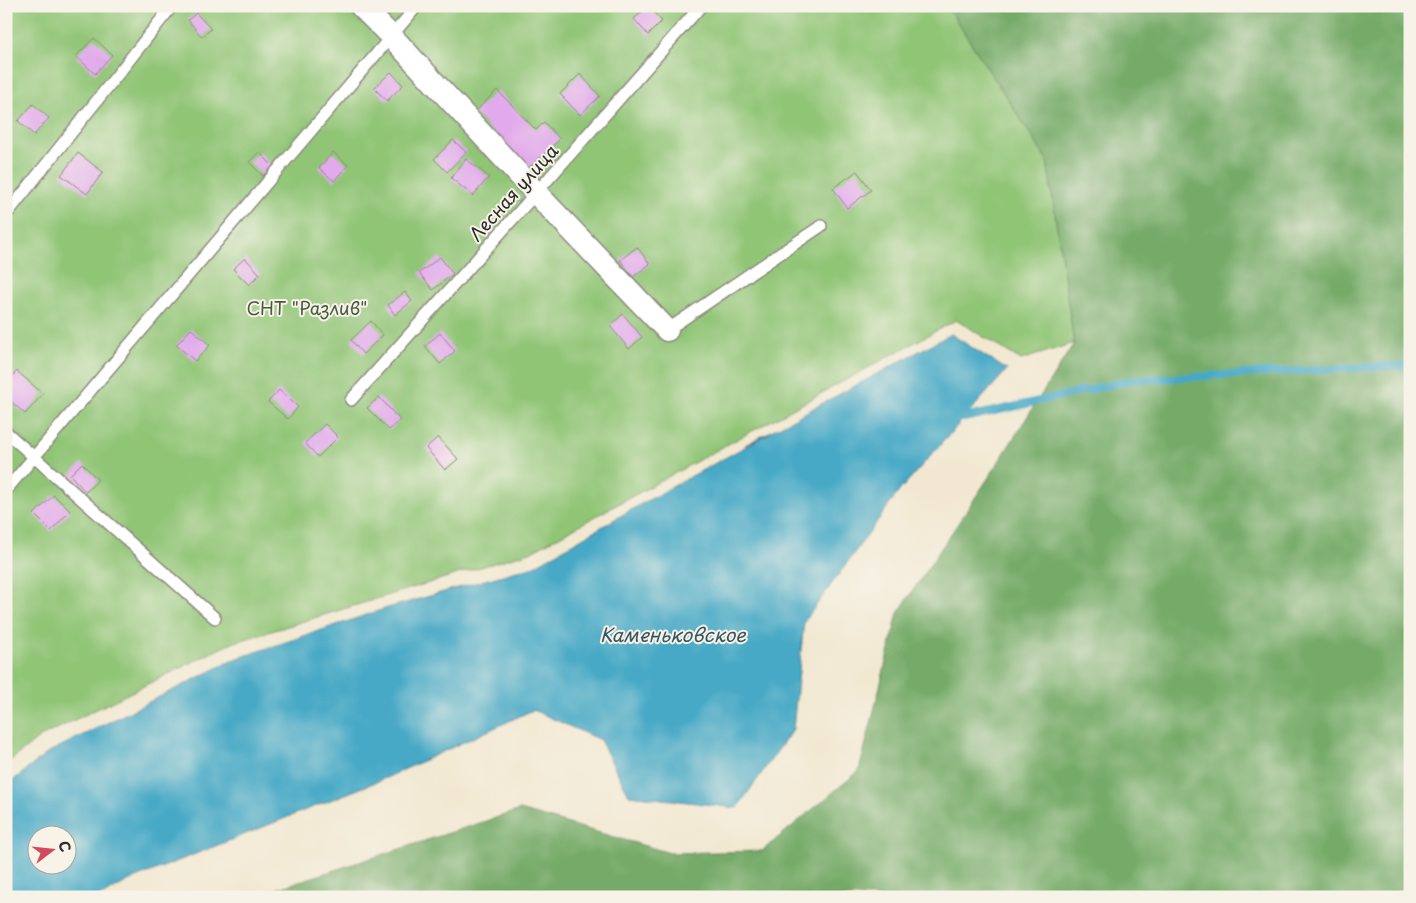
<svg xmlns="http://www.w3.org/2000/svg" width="1416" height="903" font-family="'Playpen Sans',sans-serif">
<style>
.green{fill:#90c576;stroke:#5e7850}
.forest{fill:#74aa67;stroke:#506a49}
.water{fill:#46a9c6;stroke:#386a78;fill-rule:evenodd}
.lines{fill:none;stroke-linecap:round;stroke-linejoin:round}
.stream{stroke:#46a9c6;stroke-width:8}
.building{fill:#e2aaec}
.service-casing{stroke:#8e8a7e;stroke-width:14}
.minor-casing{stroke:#8e8a7e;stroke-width:25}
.service{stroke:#fff;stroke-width:11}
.minor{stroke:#fff;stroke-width:22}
.labels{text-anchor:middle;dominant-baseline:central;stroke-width:4;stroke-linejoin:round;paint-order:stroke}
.street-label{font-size:18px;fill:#2b2b2b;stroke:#f7f3e8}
.park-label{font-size:18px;fill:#495942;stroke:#f7f3e8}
.water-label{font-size:19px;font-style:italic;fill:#345761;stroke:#f7f3e8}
</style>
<rect width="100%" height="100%" fill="#f7f3e8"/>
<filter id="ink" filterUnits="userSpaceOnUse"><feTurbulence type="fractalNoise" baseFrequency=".02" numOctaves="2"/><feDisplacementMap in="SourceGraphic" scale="10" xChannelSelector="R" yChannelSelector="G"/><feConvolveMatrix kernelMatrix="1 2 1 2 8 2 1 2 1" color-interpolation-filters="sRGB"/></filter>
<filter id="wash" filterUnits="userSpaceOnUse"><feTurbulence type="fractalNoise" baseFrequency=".0096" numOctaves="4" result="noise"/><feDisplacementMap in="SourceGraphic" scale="20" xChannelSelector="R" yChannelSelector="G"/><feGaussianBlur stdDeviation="1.12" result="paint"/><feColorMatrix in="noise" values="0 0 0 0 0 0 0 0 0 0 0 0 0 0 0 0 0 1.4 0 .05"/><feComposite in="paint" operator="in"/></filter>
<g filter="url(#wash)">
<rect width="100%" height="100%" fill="#f2e8d1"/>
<!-- green -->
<path class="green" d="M6 6H947L1047 160 1074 343 1021 360 956 320 530 552 229 644 40 737 6 764Z"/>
<!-- forest -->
<path class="forest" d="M947 6H1410V897H251L520 810 670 853 762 851 859 771 898 613 991 474 1074 343 1047 160Z"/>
<!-- water -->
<path class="water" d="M951 334 1007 370 900 490 804 622 793 729 737 808 629 795 600 740 533 710 386 778 128 881 100 897H6V786L49 752 235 659 384 609 534 566 641 504 770 433 745 445ZM38 836H68V866H38Z"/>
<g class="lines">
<!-- stream -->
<path class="stream" d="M964 418 1132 380 1410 365"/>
</g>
<g id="blocks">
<!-- building -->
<g class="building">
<path d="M373 6H396L384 18Z"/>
<path d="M648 6 662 21 648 35 634 19Z"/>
<path d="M196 13 211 29 202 37 188 20Z"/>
<path d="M94 38 112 55 95 74 76 56Z"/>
<path d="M391 72 403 85 387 101 374 88Z"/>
<path d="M580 74 600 96 580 115 560 94Z"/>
<path d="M497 90 536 130 544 122 560 139 528 169 474 113Z"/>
<path d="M33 104 49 118 34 135 18 121Z"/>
<path d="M453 140 466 152 447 172 434 159Z"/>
<path d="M259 152 273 166 263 176 249 162Z"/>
<path d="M333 152 348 165 334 181 319 168Z"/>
<path d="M78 153 103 172 87 194 61 175Z"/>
<path d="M466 159 489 177 473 196 451 178Z"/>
<path d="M857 171 871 190 847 208 833 188Z"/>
<path d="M637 247 650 264 633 277 620 260Z"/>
<path d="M440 257 453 274 433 290 419 273Z"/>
<path d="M245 258 260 274 249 285 233 269Z"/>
<path d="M405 292 412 301 395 315 388 305Z"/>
<path d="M623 314 642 337 629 349 610 326Z"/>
<path d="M371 321 383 335 363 354 351 340Z"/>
<path d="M191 329 210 345 195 361 176 345Z"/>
<path d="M440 333 455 351 440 364 425 346Z"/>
<path d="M17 371 43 394 25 414 6 397V382Z"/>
<path d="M279 390 298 407 288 419 268 402Z"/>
<path d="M379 397 400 420 389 430 367 408Z"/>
<path d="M325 424 338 437 318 457 305 443Z"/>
<path d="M438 437 458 459 445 470 426 448Z"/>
<path d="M82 463 98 480 86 492 70 475Z"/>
<path d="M54 495 70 511 51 531 34 514Z"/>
</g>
</g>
</g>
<g filter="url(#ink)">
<use href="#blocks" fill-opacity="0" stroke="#8e8a7e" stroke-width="1"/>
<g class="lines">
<!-- service casing -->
<g class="service-casing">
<g id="service">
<path d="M6 215 172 6"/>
<path d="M667 330 821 226"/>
<path d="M351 400 536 193 701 6"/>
<path d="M6 432 215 618"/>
<path d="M6 490 417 6"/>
</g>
</g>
<!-- minor casing -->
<g class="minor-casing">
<path id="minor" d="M361 6 392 37 536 193 667 330"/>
</g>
<!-- service -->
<use href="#service" class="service"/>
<!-- minor -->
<use href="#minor" class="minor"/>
</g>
</g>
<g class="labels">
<!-- street labels -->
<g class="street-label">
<text transform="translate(513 192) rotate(-48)">Лесная улица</text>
</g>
<!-- park labels -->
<g class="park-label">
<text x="307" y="307">СНТ "Разлив"</text>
</g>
<!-- water labels -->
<g class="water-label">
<text x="673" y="634">Каменьковское</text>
</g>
</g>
<!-- margin -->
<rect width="1416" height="903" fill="none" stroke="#f7f3e8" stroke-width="25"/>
<!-- north arrow -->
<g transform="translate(52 850) rotate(74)"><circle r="24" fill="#f7f3e8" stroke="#a5a39c"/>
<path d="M0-4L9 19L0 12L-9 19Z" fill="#d1495b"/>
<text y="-8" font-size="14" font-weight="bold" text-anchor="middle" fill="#2b2b2b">С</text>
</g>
</svg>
